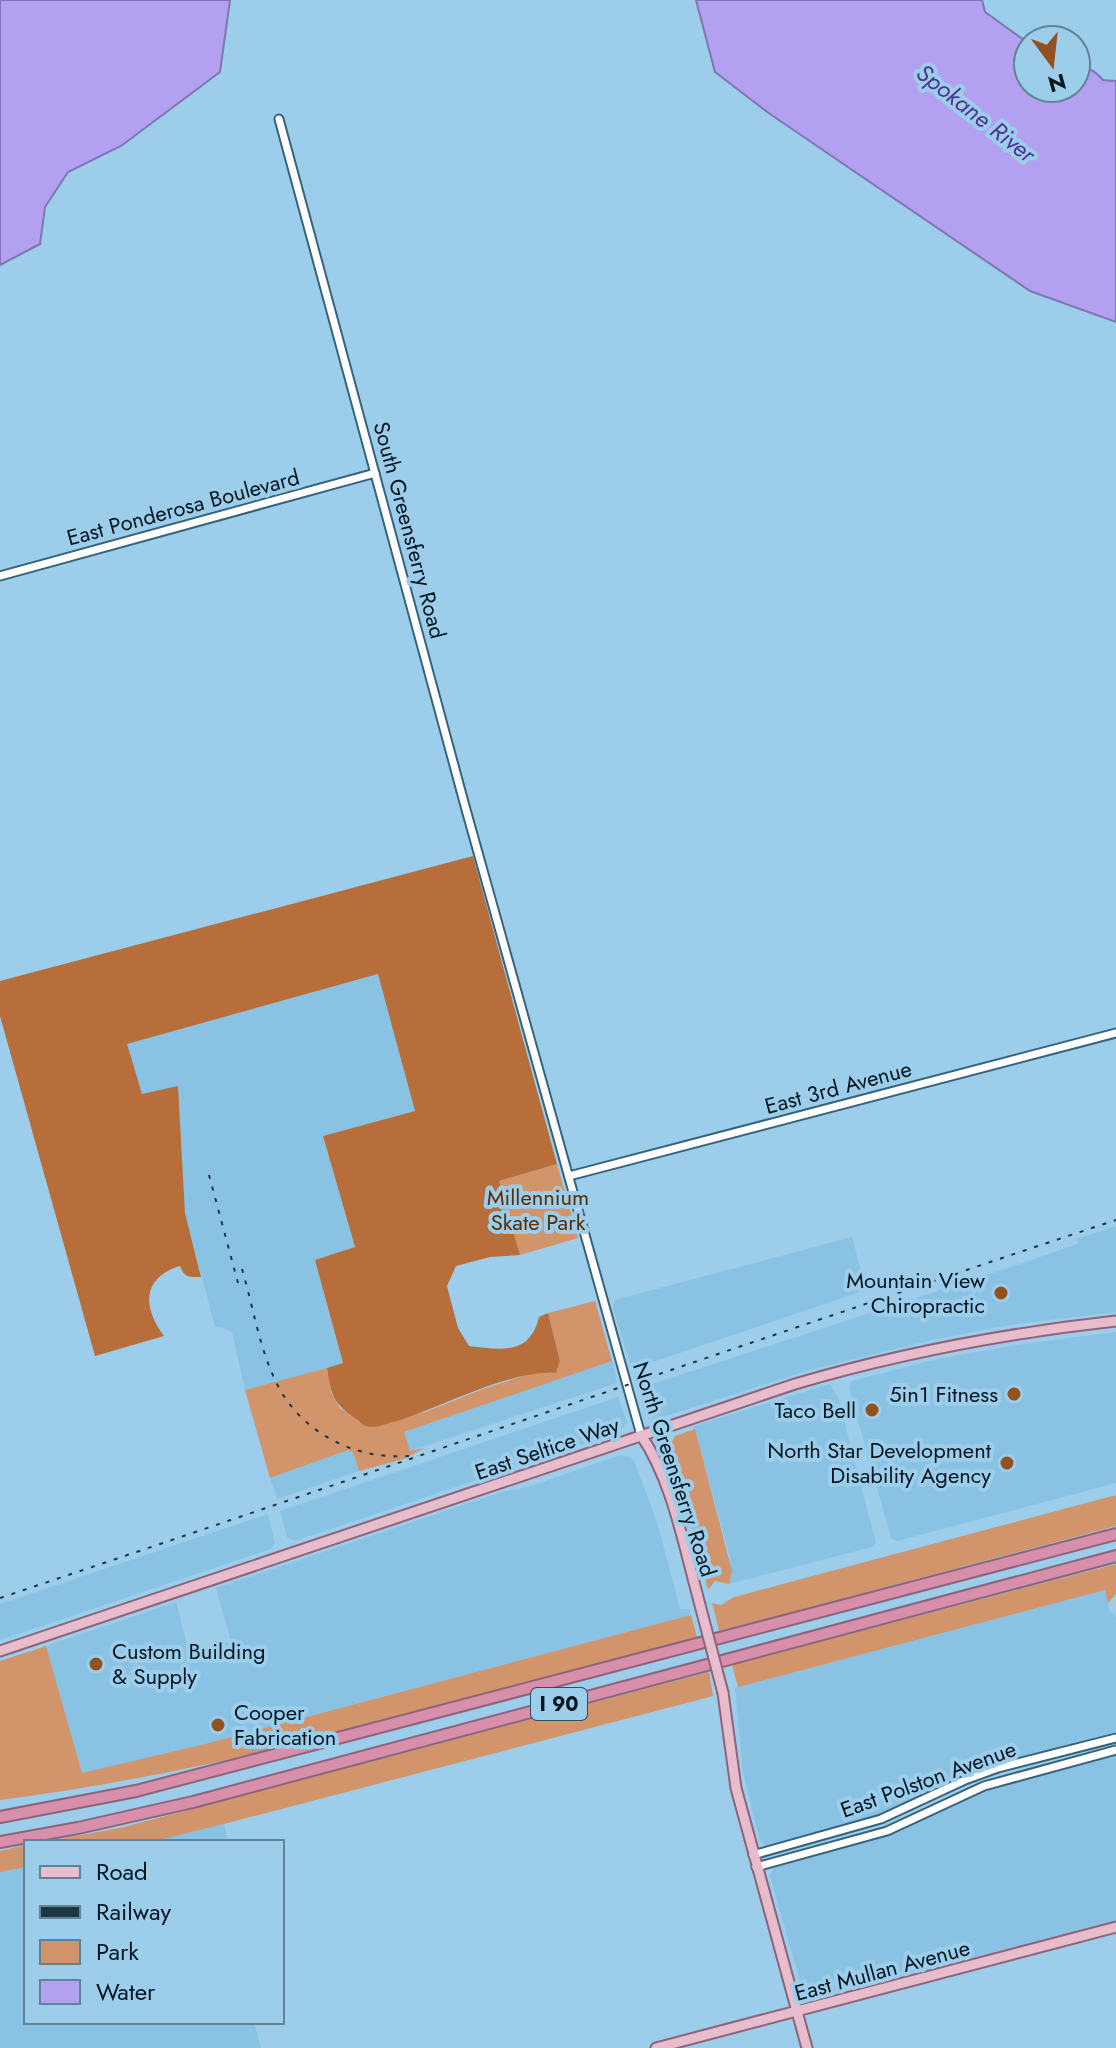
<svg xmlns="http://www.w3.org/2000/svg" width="1116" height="2048" font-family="Jost,sans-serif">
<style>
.built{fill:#89c2e2}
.green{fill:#d1946b}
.forest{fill:#b76e3a}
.water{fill:#b3a0f0;stroke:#7e77b2;stroke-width:2}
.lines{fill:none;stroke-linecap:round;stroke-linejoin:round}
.minor-casing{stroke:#36647d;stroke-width:11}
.major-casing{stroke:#8d657a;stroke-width:13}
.highway-casing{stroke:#8d657a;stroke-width:14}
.minor{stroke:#fff;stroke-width:7}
.major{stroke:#e7bccd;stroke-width:9}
.highway{stroke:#d78fab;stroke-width:10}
.rail{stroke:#1f3643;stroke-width:2;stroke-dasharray:4 8;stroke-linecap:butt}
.major-bridge-casing{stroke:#8d657a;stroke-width:13;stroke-linecap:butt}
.major-bridge{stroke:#e7bccd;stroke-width:9}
.poi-dot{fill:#92511e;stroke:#9ccdea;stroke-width:3}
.labels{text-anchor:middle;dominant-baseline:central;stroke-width:8;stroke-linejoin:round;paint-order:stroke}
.shield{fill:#9ccdea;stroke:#324d5d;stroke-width:2}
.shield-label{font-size:20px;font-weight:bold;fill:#041620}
.street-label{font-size:22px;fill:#041620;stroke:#9ccdea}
.park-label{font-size:22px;fill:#5b2b00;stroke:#9ccdea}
.poi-label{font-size:22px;fill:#041620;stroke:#9ccdea;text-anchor:end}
.water-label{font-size:24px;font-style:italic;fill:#51338f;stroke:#9ccdea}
</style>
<rect width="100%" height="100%" fill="#9ccdea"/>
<!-- built -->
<g class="built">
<path d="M379 974 415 1111 323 1136 355 1248 315 1260 343 1364 245 1390 232 1332 220 1327H215L185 1213 178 1087 142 1094 126 1044Z"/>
<path d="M1116 1226V1312L1015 1324 932 1340 806 1371 657 1419 648 1418 645 1414 637 1389 1017 1265 1078 1244 1077 1239Z"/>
<path d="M852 1237 866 1290 632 1369 613 1308 615 1300Z"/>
<path d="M1116 1332V1483L897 1541 891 1538 849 1388 852 1381 937 1359 1022 1344Z"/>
<path d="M612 1361 617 1383 410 1451 403 1432Z"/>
<path d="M830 1384 838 1397 876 1543 872 1547 729 1584 731 1561 694 1426Z"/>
<path d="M618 1397 627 1422 619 1432 295 1541 287 1537 280 1511Z"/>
<path d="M348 1450 353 1452 359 1471 277 1499 270 1478Z"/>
<path d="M620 1455 630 1457 634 1461 657 1522 680 1609H689L691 1615 205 1744 82 1774 46 1646 176 1602 189 1652 231 1642 216 1588 502 1492 531 1486Z"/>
<path d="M268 1514 275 1543 271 1549 0 1640V1604Z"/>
<path d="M1105 1590 1109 1610 1116 1617V1732L983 1768 897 1808 851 1825 771 1846H766L760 1841 743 1772 735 1688Z"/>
<path d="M1116 1754V1920L815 1998 808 1997 803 1991 770 1876 773 1868 888 1833 996 1786Z"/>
<path d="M224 1824 228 1842H151Z"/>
<path d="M26 1867V2022H254L261 2048H0V1872Z"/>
</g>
<!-- green -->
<g class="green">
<path d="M557 1164 578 1238 520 1255 499 1181Z"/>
<path d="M595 1301 612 1361 404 1432 410 1451 424 1448 404 1459 359 1471 353 1452 348 1450 270 1478 245 1390 327 1368 331 1392 340 1408 367 1426 425 1412 483 1389 532 1373H556L560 1361 548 1313Z"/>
<path d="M695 1429 732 1571 729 1584 715 1581 708 1590 688 1510 666 1451 675 1436Z"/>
<path d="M1116 1495V1526L719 1631 712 1603 721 1605 734 1597Z"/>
<path d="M1116 1564V1594L1108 1603 1105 1590 738 1687 732 1665Z"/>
<path d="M691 1615 697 1637C467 1698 237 1770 0 1800V1661L46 1646 82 1773 205 1744Z"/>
<path d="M709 1672 713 1696 224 1824 151 1842H43L124 1827Z"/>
<path d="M26 1845V1867L0 1872V1851Z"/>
</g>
<!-- forest -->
<path class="forest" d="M473 856 557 1164 499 1181 520 1255 490 1257 456 1266 447 1286 458 1328 469 1346C502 1350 530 1355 539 1317L548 1313 560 1361 556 1373C511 1369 443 1407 397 1421 388 1423 375 1429 366 1426 362 1425 360 1421 356 1419 333 1403 331 1395 327 1368L343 1363 315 1260 355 1247 323 1136 415 1111 378 974 127 1044 142 1094 178 1086 185 1213 201 1277C188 1277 185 1278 180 1266 141 1278 143 1308 164 1336L95 1356 0 1016V981Z"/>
<!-- water -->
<g class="water">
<path d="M0 0H230L220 72 121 146 68 172 45 207 40 244 0 265Z"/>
<path d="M696 0H982L985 12 1028 43V88H1076V69C1088 66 1095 71 1103 80L1116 81V322L1030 291 770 114 715 72Z"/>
</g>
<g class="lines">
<!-- minor casing -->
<g class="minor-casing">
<g id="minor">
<path d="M279 119 465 806 641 1435"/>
<path d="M0 576 375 473"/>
<path d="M569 1176 1116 1033"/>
<path d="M753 1855 881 1819 965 1780 998 1768 1116 1738"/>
<path d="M756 1867 887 1831 984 1786 1116 1750"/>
</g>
</g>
<!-- major casing -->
<g class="major-casing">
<g id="major">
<path d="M641 1435C670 1478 681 1533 694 1582"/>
<path d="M0 1651 795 1384C900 1353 1008 1333 1116 1321"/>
<path d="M723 1693 736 1788 807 2048"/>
<path d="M656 2048 1116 1927"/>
</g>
</g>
<!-- highway casing -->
<g class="highway-casing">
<g id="highway">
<path d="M0 1817 136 1791 1116 1534"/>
<path d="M0 1842 78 1828 193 1802 1116 1556"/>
</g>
</g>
<!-- minor -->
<use href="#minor" class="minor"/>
<!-- major -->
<use href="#major" class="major"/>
<!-- highway -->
<use href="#highway" class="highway"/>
<!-- rail -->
<g class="rail">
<path d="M209 1175 238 1283"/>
<path d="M242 1269C253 1306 259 1347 276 1382 300 1432 354 1460 409 1456"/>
<path d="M0 1598C372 1473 743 1344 1116 1220"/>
</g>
<!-- major-bridge casing -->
<g class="major-bridge-casing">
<path id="major-bridge" d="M694 1582 723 1693"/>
</g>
<!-- major-bridge -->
<use href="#major-bridge" class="major-bridge"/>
</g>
<!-- markers -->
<g class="poi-dot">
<circle cx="1001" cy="1293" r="8"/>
<circle cx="1014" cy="1394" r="8"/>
<circle cx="872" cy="1410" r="8"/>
<circle cx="1007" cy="1463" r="8"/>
<circle cx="96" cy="1664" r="8"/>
<circle cx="218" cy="1725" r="8"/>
</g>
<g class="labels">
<!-- shield labels -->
<rect class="shield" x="531" y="1688" width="56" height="32" rx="6"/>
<g class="shield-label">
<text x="559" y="1704">I 90</text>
</g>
<!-- street labels -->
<g class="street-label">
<text transform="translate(183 507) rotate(-15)">East Ponderosa Boulevard</text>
<text transform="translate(410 530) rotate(75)">South Greensferry Road</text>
<text transform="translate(838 1087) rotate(-15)">East 3rd Avenue</text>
<text transform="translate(547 1448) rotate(-19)">East Seltice Way</text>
<text transform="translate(675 1469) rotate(72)">North Greensferry Road</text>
<text transform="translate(928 1779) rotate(-20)">East Polston Avenue</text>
<text transform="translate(882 1970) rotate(-15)">East Mullan Avenue</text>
</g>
<!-- park labels -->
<g class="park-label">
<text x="538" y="1197">Millennium<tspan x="538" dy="25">Skate Park</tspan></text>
</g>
<!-- poi labels -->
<g class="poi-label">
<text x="985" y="1280">Mountain View<tspan x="985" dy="25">Chiropractic</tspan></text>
<text x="998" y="1394">5in1 Fitness</text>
<text x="856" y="1410">Taco Bell</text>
<text x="991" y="1450">North Star Development<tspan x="991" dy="25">Disability Agency</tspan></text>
<text x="112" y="1651" text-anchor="start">Custom Building<tspan x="112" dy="25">&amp; Supply</tspan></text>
<text x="234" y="1712" text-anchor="start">Cooper<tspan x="234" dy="25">Fabrication</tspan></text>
</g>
<!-- water labels -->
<g class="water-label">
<text transform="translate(976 113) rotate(38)">Spokane River</text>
</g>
</g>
<!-- legend -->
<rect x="24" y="1840" width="260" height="184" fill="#9ccdea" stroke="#5f8499" stroke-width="2"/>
<rect x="40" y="1866" width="40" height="12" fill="#e7bccd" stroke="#5f8499" stroke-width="2"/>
<text x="96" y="1880" font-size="24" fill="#041620">Road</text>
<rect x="40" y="1906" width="40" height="12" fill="#1f3643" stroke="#5f8499" stroke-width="2"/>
<text x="96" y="1920" font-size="24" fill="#041620">Railway</text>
<rect x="40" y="1940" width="40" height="24" fill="#d1946b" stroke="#5f8499" stroke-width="2"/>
<text x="96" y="1960" font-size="24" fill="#041620">Park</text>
<rect x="40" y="1980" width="40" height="24" fill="#b3a0f0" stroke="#5f8499" stroke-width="2"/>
<text x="96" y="2000" font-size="24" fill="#041620">Water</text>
<!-- north arrow -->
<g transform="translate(1052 64) rotate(165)"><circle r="38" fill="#9ccdea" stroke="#5f8499" stroke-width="2"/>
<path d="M0-6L14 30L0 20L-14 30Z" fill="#92511e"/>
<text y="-12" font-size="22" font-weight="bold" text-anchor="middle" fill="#041620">N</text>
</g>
</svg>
